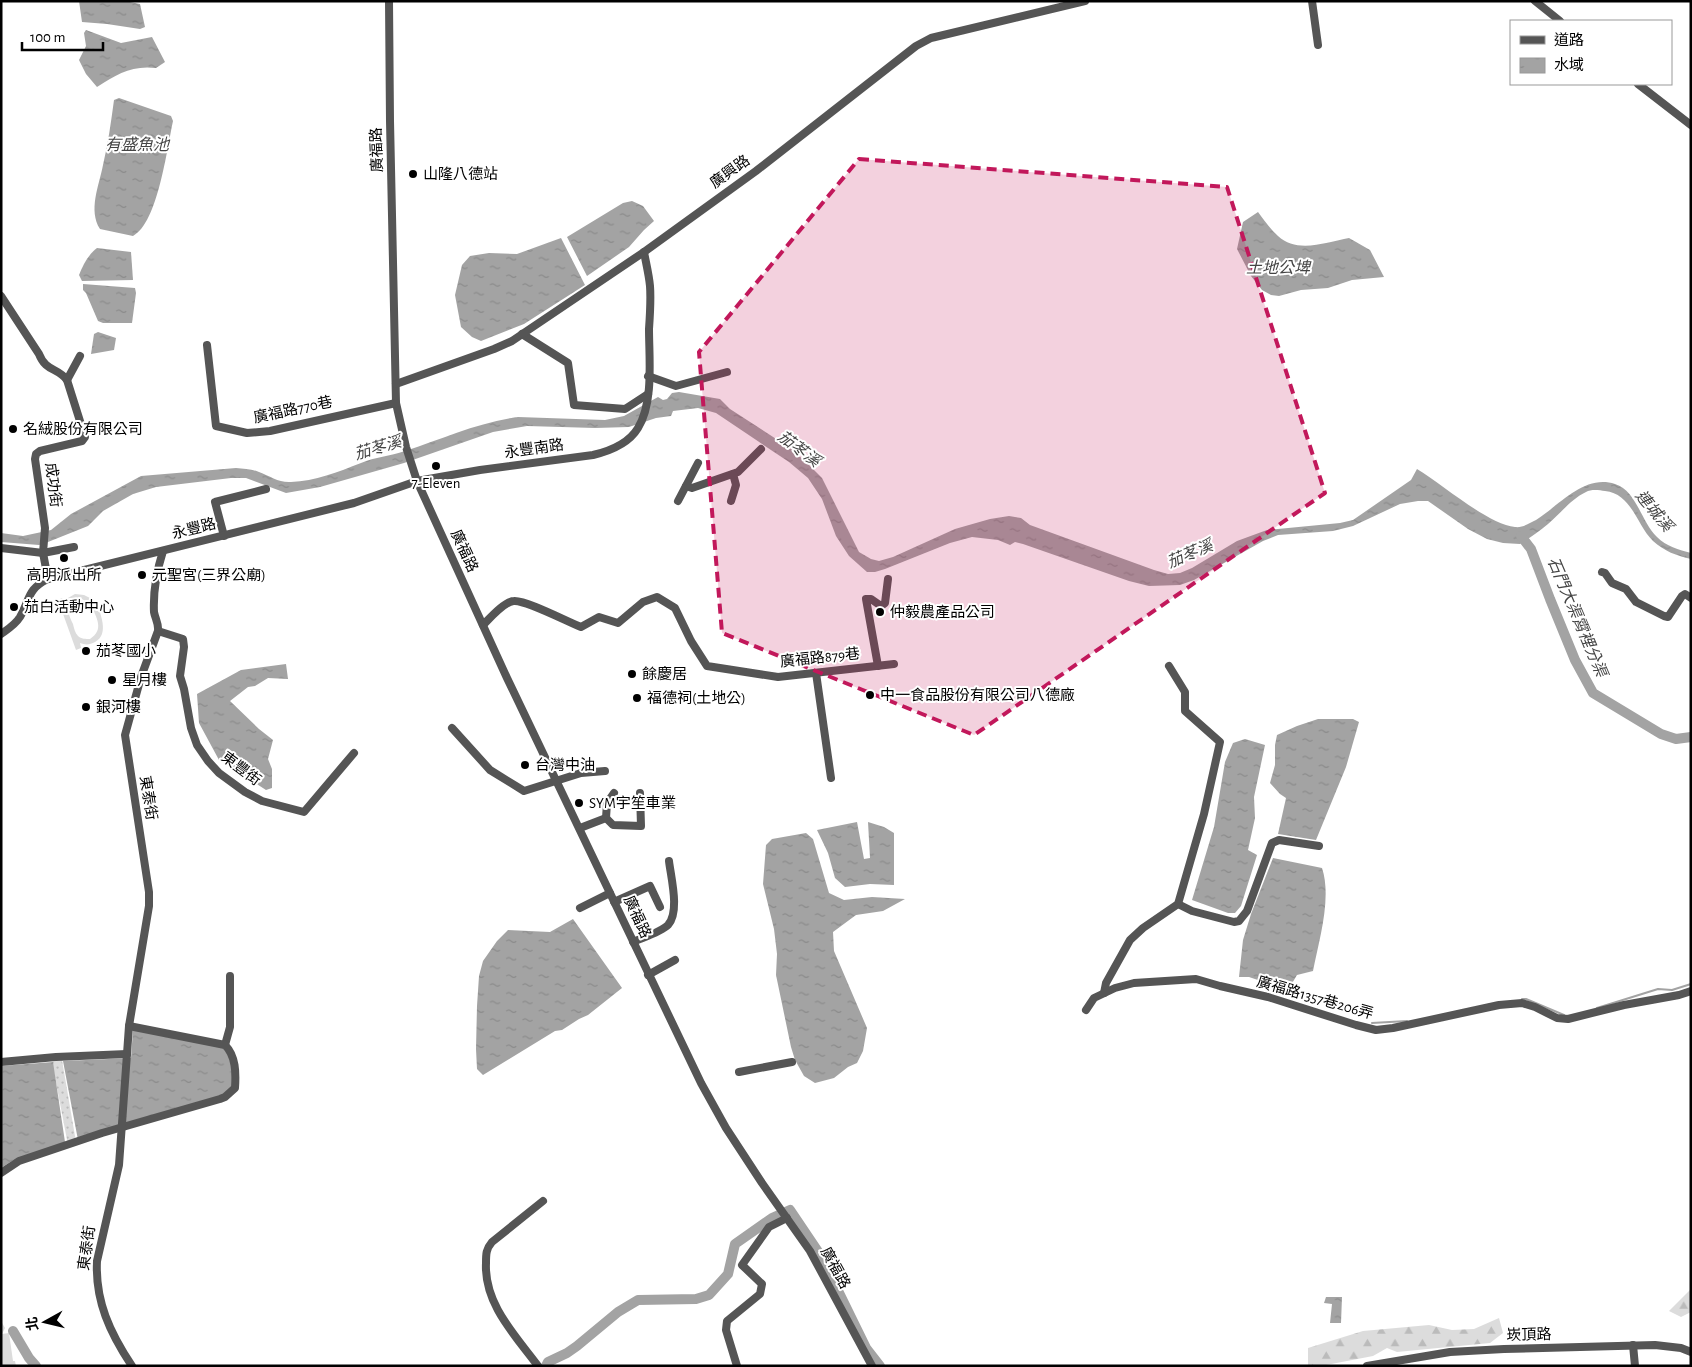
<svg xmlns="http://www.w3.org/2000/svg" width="1692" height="1367" font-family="'Alegreya Sans','Noto Sans TC',sans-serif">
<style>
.grass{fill:#dcdcdc;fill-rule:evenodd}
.forest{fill:url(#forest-firs)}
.park{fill:url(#park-dots)}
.water{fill:url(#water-ripples)}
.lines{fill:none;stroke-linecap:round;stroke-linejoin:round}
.stream{stroke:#a3a3a3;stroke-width:2}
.river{stroke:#a3a3a3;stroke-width:10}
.minor{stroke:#555;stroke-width:8}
.marked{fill:#c2185b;fill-opacity:0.2;stroke:#c2185b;stroke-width:4;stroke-dasharray:10 6;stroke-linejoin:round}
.poi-dot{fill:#000;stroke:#fff;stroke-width:2}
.labels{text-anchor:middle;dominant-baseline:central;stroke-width:4;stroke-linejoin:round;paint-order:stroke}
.street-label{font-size:15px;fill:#000;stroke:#fff}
.poi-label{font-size:15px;fill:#000;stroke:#fff;text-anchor:start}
.water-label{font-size:16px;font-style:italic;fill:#444;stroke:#fff}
</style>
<defs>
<pattern id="forest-firs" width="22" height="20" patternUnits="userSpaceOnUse" patternTransform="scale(1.25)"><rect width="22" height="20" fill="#dcdcdc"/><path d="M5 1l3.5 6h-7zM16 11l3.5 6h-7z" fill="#bbb"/></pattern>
<pattern id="park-dots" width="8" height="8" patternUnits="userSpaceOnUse" patternTransform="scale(1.25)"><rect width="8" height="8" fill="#dcdcdc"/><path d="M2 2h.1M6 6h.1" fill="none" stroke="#bbb" stroke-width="1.8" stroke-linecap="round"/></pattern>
<pattern id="water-ripples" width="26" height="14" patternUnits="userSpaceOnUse" patternTransform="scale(1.25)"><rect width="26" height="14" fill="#a3a3a3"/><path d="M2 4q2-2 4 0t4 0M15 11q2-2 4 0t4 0" fill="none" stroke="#8b8b8b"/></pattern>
</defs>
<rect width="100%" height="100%" fill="#fff"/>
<!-- grass -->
<g class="grass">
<path d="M75 594 84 595 96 601C100 613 110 634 95 642 90 645 85 645 80 643L81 648 76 650 58 600 62 598 65 603 68 598ZM80 598 91 604C96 618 105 629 90 639 86 639 81 639 78 636 75 633 74 628 73 624 68 614 63 600 80 598Z"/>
<path d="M1 1321 5 1328 2 1334 9 1333 13 1361H15L16 1366H1Z"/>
</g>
<!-- forest -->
<g class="forest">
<path d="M1691 1289V1312L1681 1317 1669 1311Z"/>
<path d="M1499 1318 1503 1333 1490 1343 1397 1352 1387 1348 1373 1356 1321 1366H1308V1348L1363 1331 1429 1325 1452 1330 1474 1329Z"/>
</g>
<!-- park -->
<path class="park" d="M62 1060 76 1142 68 1145 52 1062Z"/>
<!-- water -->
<g class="water">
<path d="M79 1H125L140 4 145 27 140 29 107 24 82 22Z"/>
<path d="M86 30 121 43 152 37 165 62 156 68C132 65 117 74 97 87L86 74 79 60 86 46 84 33Z"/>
<path d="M119 98 171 116 173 121C167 148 158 223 133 236L100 229C88 210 99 186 103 165 108 144 111 122 114 100Z"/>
<path d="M632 201 643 206 654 221 644 230 629 247 587 276 567 237 623 203Z"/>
<path d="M1258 212C1264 220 1270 229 1278 236 1297 254 1327 242 1349 238L1370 250 1384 277 1352 280 1328 288 1301 290 1279 296 1271 295 1262 290 1251 276 1237 249 1243 222Z"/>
<path d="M561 238 585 285 524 324 481 341 472 337 461 327 455 295 462 265 470 256 489 253 517 254Z"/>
<path d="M97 248 131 252 133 280 82 281 79 275C83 265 88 255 97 248Z"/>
<path d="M83 284 135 288 136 293 132 323H103L98 321 86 293 83 290Z"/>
<path d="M98 332 116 338 114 350 91 354 94 334Z"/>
<path d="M679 392 720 399 730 409 790 448 806 462 822 478 859 552 871 559 879 561 893 557 955 529 990 519 1009 516 1021 518 1030 525 1154 570 1168 574 1180 573 1192 568 1237 541 1267 530 1340 523 1353 520 1411 480 1417 469C1442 484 1489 525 1515 527 1523 528 1529 523 1536 520 1560 505 1584 474 1615 484 1637 491 1641 522 1657 537 1666 546 1679 550 1691 553V559C1677 556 1664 551 1653 541 1636 524 1632 494 1605 491 1599 490 1591 489 1586 492 1571 499 1560 514 1548 524 1539 532 1529 538 1520 544L1503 543 1487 539 1468 529 1428 501H1418L1400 504 1353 526 1333 531 1278 535 1263 541 1194 580 1180 585 1149 586 1129 581 1023 544 1015 542 1010 545 998 540 972 537 950 543 885 569 875 572H867L849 556 836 536 822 499 808 478 789 462 716 413 698 408 673 411 671 416 656 418 629 427 595 428 527 426 493 432 404 463 320 487 286 493 246 478H231L156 487 133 494 103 511 88 526 48 542 39 545 1 542V533L23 536 51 530 71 514 141 476 236 468C244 469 252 469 259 472 270 476 279 483 291 482 315 481 338 472 361 463 375 457 390 456 405 451 442 439 479 422 518 417L605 420 624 416 658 397 663 400 667 399 672 393Z"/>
<path d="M286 664 288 679 268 678 255 686 248 687 230 701 259 729 273 740 268 759 272 769V788L266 790 219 760 199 723 197 694 241 670Z"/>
<path d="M1318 719H1353L1359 722 1346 767 1316 840 1278 834 1286 798 1280 794 1270 783 1275 765V745L1277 735 1297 726Z"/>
<path d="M1245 739 1265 745 1254 797 1255 818 1248 850 1257 855 1241 906 1235 913H1228L1192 900 1214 827 1225 762 1233 743Z"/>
<path d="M857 822 864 859 870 858 868 822 884 827 894 833V885L870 884 845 887 835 878 828 853 817 830Z"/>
<path d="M806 833 813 839 829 893 844 900 872 897 905 899 883 911 856 915 833 932 834 951 867 1028 863 1051 857 1063 848 1067 834 1078 815 1083 804 1076 795 1060 791 1047 776 975 777 954 774 929 763 884 766 845 772 839Z"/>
<path d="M1273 858 1322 868C1332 898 1319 940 1313 971L1297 975 1288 990 1249 977H1239L1243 940 1251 914Z"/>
<path d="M573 919 622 988 588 1015 579 1019 562 1030 555 1031 483 1075 477 1069 476 1049 477 1006 479 976 483 961 497 941 508 930 550 932Z"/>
<path d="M133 1030 226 1048 236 1076 228 1095 78 1140 63 1061 131 1058Z"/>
<path d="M53 1062 65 1142 12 1161 1 1168V1066Z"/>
<path d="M1326 1297H1342L1341 1323H1330L1332 1304 1324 1303Z"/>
</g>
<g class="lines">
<!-- stream -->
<g class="stream">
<path d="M1522 999H1526L1564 1015"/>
<path d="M1597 1008 1658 989 1672 990 1691 984"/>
<path d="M1372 1023 1407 1021"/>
</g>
<!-- river -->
<g class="river">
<path d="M1521 536 1531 549 1550 599 1575 660 1593 693 1661 734 1676 739 1691 737"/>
<path d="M13 1331 29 1358 36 1366"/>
<path d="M546 1366 548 1362 567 1353 577 1346 618 1312 638 1300 696 1299 709 1295 728 1274 735 1244 772 1218 790 1210 821 1256 866 1348 880 1366"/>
</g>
<!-- minor -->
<g class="minor">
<path d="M389 1 390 121 396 403 406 447 417 481 507 678 701 1083 726 1128 762 1183 810 1251 872 1366"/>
<path d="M1312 1 1318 45"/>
<path d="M1535 1 1560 21"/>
<path d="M1638 84 1691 125"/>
<path d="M1 296 39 354C46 372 57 367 67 380L85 437 82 441 40 451 36 454 35 459 45 528 43 553 48 579"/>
<path d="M522 334 568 363 574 405 625 409 648 394"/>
<path d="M207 345 216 426 247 433 270 431 396 403"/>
<path d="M648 376 676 386 727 372"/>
<path d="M67 380 80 356"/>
<path d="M396 384 494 349 512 341 644 252 756 171 916 46 931 38 1085 1"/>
<path d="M686 486 692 488 738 472 761 449"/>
<path d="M678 501 698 463"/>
<path d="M731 501 736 485 733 474"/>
<path d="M224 536 215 502 266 489"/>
<path d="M1 548 43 553 74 547"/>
<path d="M1602 572 1605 573 1612 583 1626 589 1636 602 1664 616 1668 617 1682 596 1685 594 1691 598"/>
<path d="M483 625C490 618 505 601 514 601 526 600 568 622 581 627L599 617 618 623 643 602 657 597 675 608 691 641 707 666 778 677 894 664"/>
<path d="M158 631 183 639 184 647 180 676 184 689 191 728 197 745 208 761 219 773 245 792 262 801 304 812 354 753"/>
<path d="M1 634C8 629 15 625 20 617 30 600 27 589 48 579L354 503 417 481 480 470 593 455C610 451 629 443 638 428 654 402 649 358 649 329 650 315 651 300 650 286 649 275 646 263 644 252"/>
<path d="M878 666 866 599H871L881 606 885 603 888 579"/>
<path d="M816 673 831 778"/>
<path d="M452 728 490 770 524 791 581 773 605 771"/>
<path d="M606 818 613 825 641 826 640 793"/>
<path d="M606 818 607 803 614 793"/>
<path d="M580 828 606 818"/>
<path d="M614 902 650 886 660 907"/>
<path d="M1178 904 1192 911 1234 922 1239 921 1247 911 1272 843 1279 840 1319 846"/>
<path d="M580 908 610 893"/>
<path d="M633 942C642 938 661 932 668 925 680 912 671 878 669 861"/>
<path d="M648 975 675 960"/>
<path d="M1104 993 1106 983 1130 940 1143 928 1178 904 1204 814 1220 742 1185 711V692L1169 666"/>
<path d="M1086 1010 1094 998 1115 988 1134 983 1196 979 1220 986 1268 997 1356 1025 1376 1030 1393 1028 1499 1005 1522 1003 1535 1007 1557 1018 1568 1019 1624 1005 1679 995 1691 991"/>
<path d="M225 1045 230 1027V976"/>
<path d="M1 1062 56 1057 127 1054"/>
<path d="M739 1072 792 1062"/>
<path d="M1 1173 19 1161 102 1133 220 1099 225 1097 235 1088C236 1073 236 1056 225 1045L129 1026"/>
<path d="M1633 1345 1635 1366"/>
<path d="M132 1366C110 1333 95 1301 97 1261L119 1165 129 1026 149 906V892L125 735 141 677 158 631C159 624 155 618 154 612 153 592 157 570 163 551"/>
<path d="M538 1366C515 1335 484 1304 486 1263 486 1254 486 1249 492 1242L543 1201"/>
<path d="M737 1366 726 1330 727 1321 760 1294 762 1284 742 1265 769 1227 787 1218"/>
<path d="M1367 1366 1450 1352 1504 1349 1655 1345 1681 1348 1691 1352"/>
</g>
</g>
<!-- marked area -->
<path class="marked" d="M859 159 1227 187 1325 493 974 735 722 633 699 352Z"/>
<!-- markers -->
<g class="poi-dot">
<circle cx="413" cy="174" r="5"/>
<circle cx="13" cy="429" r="5"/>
<circle cx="436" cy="466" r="5"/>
<circle cx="64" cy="558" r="5"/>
<circle cx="142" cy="575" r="5"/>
<circle cx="14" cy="607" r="5"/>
<circle cx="880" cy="612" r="5"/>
<circle cx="86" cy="651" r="5"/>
<circle cx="632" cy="674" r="5"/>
<circle cx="112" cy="680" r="5"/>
<circle cx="870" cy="695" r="5"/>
<circle cx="637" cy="698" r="5"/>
<circle cx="86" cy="707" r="5"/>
<circle cx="525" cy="765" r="5"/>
<circle cx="579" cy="803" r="5"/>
</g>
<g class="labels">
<!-- street labels -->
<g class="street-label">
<text transform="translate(377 150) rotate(-92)">廣福路</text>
<text transform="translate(730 172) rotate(-36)">廣興路</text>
<text transform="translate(293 410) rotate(-12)">廣福路770巷</text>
<text transform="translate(534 449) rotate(-8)">永豐南路</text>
<text transform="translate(53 485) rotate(83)">成功街</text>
<text transform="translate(194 529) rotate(-14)">永豐路</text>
<text transform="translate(464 551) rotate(65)">廣福路</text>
<text transform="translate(820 658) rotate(-6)">廣福路879巷</text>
<text transform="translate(241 769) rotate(37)">東豐街</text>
<text transform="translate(148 798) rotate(81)">東泰街</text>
<text transform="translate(637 917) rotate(65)">廣福路</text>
<text transform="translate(1315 998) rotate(16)">廣福路1357巷206弄</text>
<text transform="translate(87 1248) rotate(-82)">東泰街</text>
<text transform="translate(835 1268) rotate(61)">廣福路</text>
<text transform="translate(1529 1335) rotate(-1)">崁頂路</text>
</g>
<!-- poi labels -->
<g class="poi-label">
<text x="423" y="174">山隆八德站</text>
<text x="23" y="429">名絨股份有限公司</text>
<text x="436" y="483" text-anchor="middle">7-Eleven</text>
<text x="64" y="575" text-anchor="middle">高明派出所</text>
<text x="152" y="575">元聖宮(三界公廟)</text>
<text x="24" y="607">茄白活動中心</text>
<text x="890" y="612">仲毅農產品公司</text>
<text x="96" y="651">茄苳國小</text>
<text x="642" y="674">餘慶居</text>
<text x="122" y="680">星月樓</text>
<text x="880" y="695">中一食品股份有限公司八德廠</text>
<text x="647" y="698">福德祠(土地公)</text>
<text x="96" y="707">銀河樓</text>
<text x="535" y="765">台灣中油</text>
<text x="589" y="803">SYM宇笙車業</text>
</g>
<!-- water labels -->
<g class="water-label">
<text x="137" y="145">有盛魚池</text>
<text x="1278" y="268">土地公埤</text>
<text transform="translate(378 448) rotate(-16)">茄苳溪</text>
<text transform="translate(799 449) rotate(37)">茄苳溪</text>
<text transform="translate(1654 511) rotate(50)">連城溪</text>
<text transform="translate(1190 554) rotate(-23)">茄苳溪</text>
<text transform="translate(1577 617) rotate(67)">石門大渠霄裡分渠</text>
</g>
</g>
<!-- border -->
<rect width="1692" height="1367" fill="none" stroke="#000000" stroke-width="5"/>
<!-- legend -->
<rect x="1510" y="20" width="162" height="65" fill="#ffffff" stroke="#999999"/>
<rect x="1520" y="36" width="25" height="8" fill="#555555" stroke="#999999"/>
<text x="1554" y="45" font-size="15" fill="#000000">道路</text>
<rect x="1520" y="58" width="25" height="15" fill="url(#water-ripples)" stroke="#999999"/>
<text x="1554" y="70" font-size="15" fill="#000000">水域</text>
<!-- north arrow -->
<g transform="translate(45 1322) rotate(262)" stroke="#ffffff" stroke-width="4" paint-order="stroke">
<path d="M0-4L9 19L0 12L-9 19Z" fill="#000000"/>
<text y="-8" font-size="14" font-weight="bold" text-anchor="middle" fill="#000000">北</text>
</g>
<!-- scale -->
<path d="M22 42v8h81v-8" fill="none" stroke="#000000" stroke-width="2.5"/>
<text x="30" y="42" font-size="15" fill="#000000" stroke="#ffffff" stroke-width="4" paint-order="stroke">100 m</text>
</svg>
